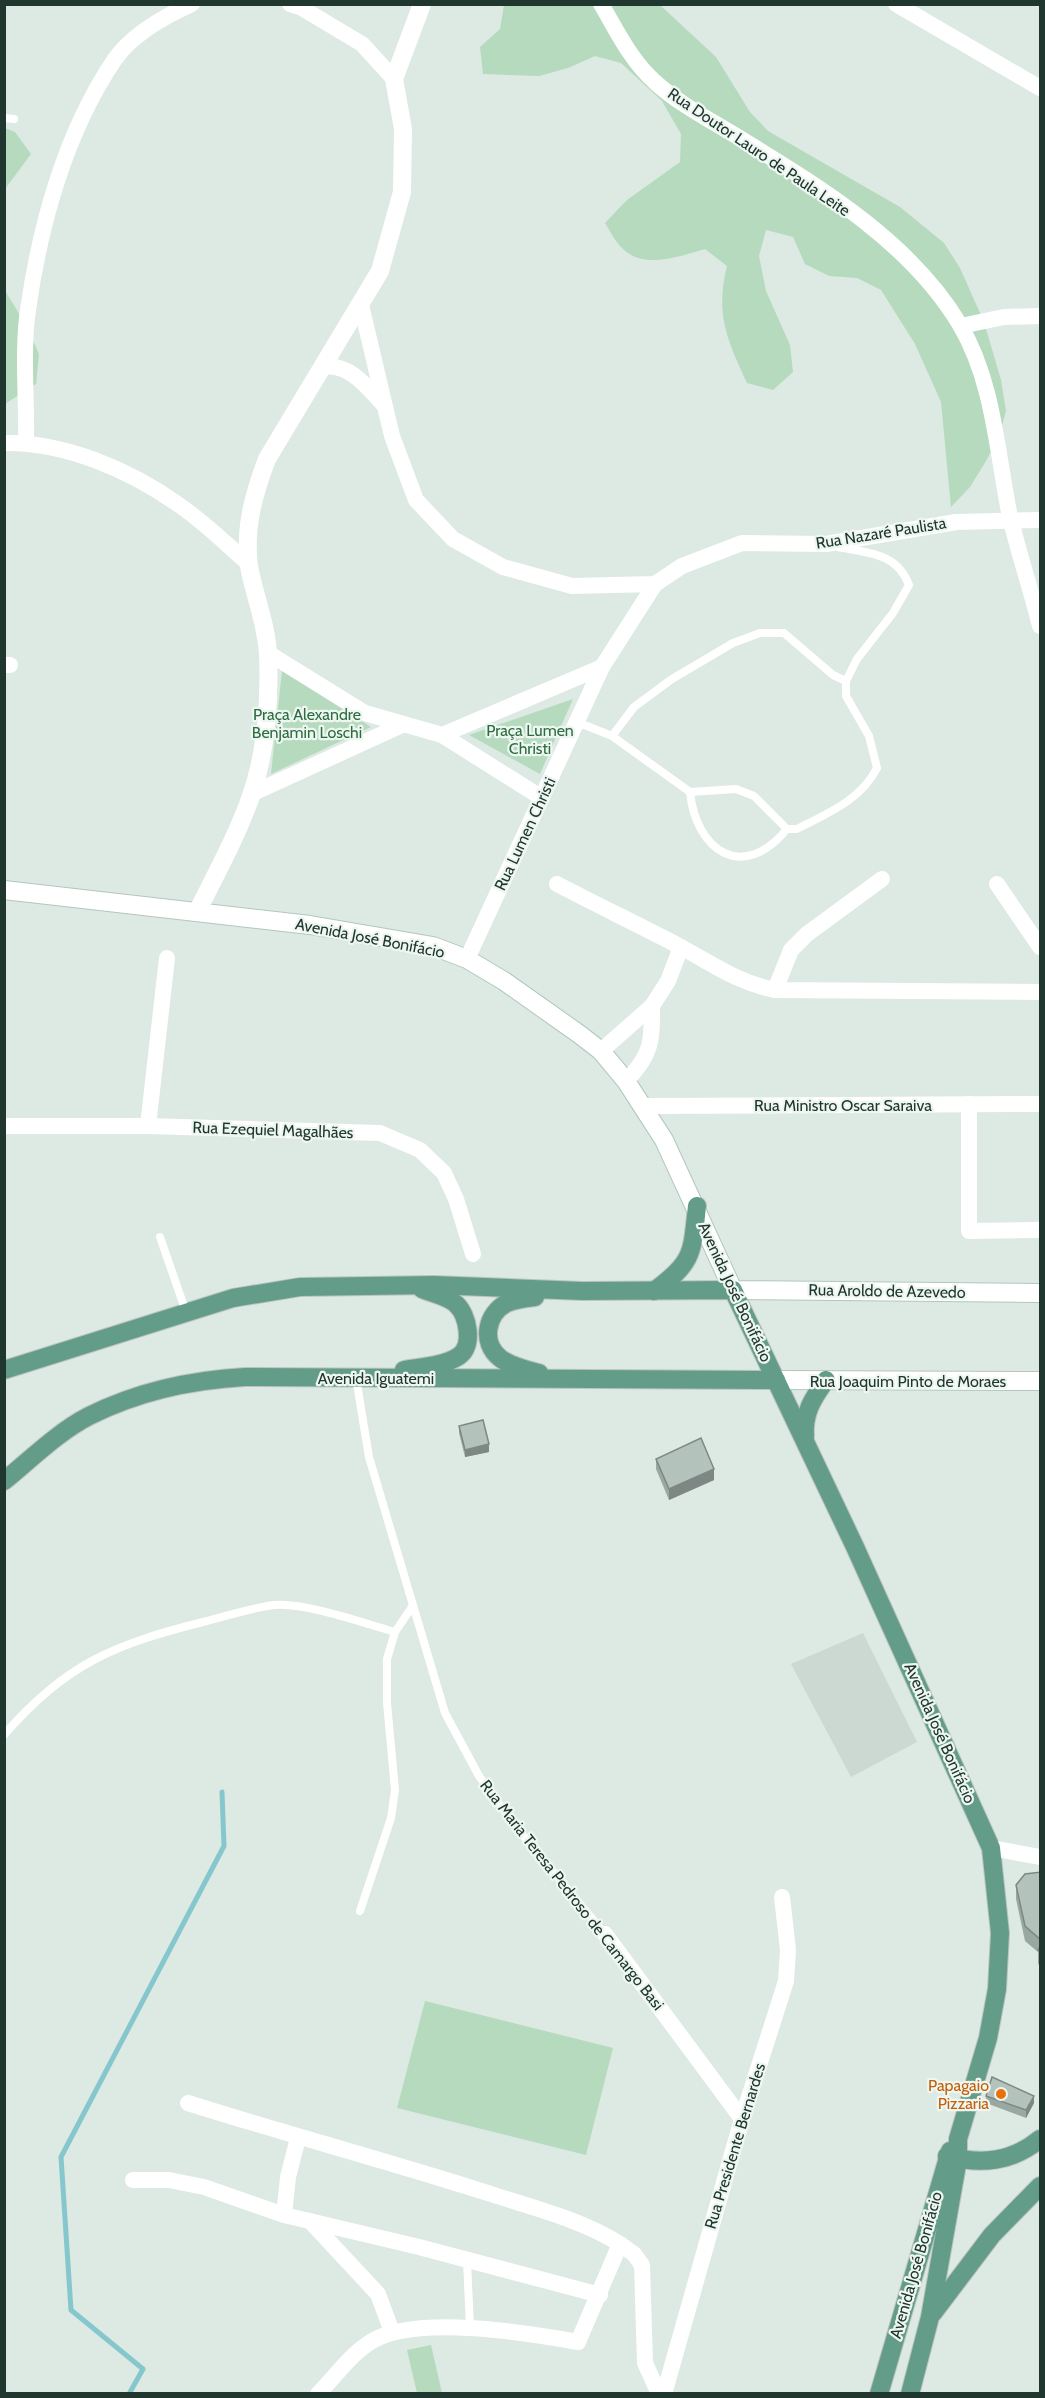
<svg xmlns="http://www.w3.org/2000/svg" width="1045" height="2398" font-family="Cabin,sans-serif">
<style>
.built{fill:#ccd8d2}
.green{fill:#b6dabd}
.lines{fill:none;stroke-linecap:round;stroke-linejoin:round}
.stream{stroke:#86c7cd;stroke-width:5}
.secondary-casing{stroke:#b1c8be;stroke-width:20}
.primary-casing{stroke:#bcc3c1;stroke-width:20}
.service{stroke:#fff;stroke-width:8}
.minor{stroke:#fff;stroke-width:16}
.tertiary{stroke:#fff;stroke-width:18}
.secondary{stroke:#fff;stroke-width:18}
.primary{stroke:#639d8a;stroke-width:18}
.wall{fill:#9aa8a2}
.shaded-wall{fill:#7d8884}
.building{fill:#b3c3bc;stroke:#7d8884;stroke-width:1.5}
.food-dot{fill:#e8710a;stroke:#edf6f1;stroke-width:2}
.labels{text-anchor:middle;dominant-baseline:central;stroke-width:4.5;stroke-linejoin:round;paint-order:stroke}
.street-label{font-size:16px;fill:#20372f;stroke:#edf6f1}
.park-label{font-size:16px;fill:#2c6d40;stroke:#edf6f1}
.food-label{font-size:16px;fill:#c56008;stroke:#edf6f1;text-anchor:end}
</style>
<rect width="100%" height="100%" fill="#dde9e3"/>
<!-- built -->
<path class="built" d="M863 1633 917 1742 851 1777 791 1664Z"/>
<!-- green -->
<g class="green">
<path d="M504 5H660L716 57 750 112 768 131 900 207 944 243 960 268 984 322 1001 380 1006 411 999 437 986 461 970 487 951 507 941 402 915 344 881 290 857 278 829 276 805 264 793 237 766 230 759 256 766 291 790 345 793 372 773 390 747 383C727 339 715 315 727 266L705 249C679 256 643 271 621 247 615 241 610 231 605 223L627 200 680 162 681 134 662 101 621 63 595 56 568 68 539 76 483 74 480 47 500 29Z"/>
<path d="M5 128 15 132 31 154 5 189Z"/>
<path d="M4 289 26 325 39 354 36 384 5 404Z"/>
<path d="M282 671 371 727 271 774Z"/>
<path d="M573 699 540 774 469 735Z"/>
<path d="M425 2001 613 2048 586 2155 397 2108Z"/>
<path d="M431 2345 442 2393H417L407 2350Z"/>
</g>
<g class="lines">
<!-- stream -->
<path class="stream" d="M129 2394 143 2369 71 2310 61 2157 224 1846 222 1792"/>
<!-- secondary casing -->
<g class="secondary-casing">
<g id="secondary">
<path d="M4 890 310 925 433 946 467 959 504 981 579 1034 601 1051 626 1081 664 1140 733 1290 1040 1293"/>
<path d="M776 1380 1040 1381"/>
</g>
</g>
<!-- primary casing -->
<g class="primary-casing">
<g id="primary">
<path d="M654 1291C694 1262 692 1253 697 1206"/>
<path d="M535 1297C526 1298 515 1299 507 1303 487 1313 480 1342 500 1358 510 1366 527 1370 539 1373"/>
<path d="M4 1370 233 1298 300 1287 434 1285 582 1291 733 1290 855 1547 991 1848 1000 1933 997 1989 988 2038 958 2139V2159L930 2317 910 2394"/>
<path d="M404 1370C421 1367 444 1366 459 1356 474 1346 468 1315 456 1304 449 1297 431 1293 422 1289"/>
<path d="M805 1437C803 1413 813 1398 826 1380"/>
<path d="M4 1481C31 1459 58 1432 89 1416 137 1392 191 1380 245 1377L776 1380"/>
<path d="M947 2156C982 2165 1012 2162 1040 2139"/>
<path d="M933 2313 992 2235 1040 2186"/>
<path d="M879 2394 950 2151"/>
</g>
</g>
<!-- service -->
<g class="service">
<path d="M4 118 14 119"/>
<path d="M577 722 612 736 690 792 736 789 754 796 787 829H797C828 813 861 800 877 768L869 736 846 696V681L857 659 893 613 909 585C897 553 869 553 838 547"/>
<path d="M612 736 634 707 672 679 733 643 760 633H784L833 675 846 681"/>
<path d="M690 792C696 851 743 883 787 829"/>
<path d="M160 1237 186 1312"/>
<path d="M356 1378 369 1457 445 1713 479 1776 516 1827 605 1934"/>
<path d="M4 1735C65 1664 115 1644 203 1622 226 1616 251 1608 274 1605 304 1602 364 1623 395 1632"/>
<path d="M360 1911 391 1818 395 1790 387 1703V1659L395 1632 412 1607"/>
<path d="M467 2260 470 2328"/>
</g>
<!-- minor -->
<g class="minor">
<path d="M290 4 300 7 362 44 394 79"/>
<path d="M601 4C617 31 631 61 655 82 681 106 716 123 746 142 824 190 912 244 960 325 994 382 997 454 1010 517 1019 554 1031 590 1040 626"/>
<path d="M896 4 1040 88"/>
<path d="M361 305 392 436 416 500 453 539 503 567 572 586 655 584 682 566 742 543 826 544 956 522 1040 520"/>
<path d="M961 326 1004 317 1040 316"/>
<path d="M323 367C350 363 367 387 384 405"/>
<path d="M26 442C27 402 22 349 28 310 40 224 66 131 115 59 133 34 165 16 192 4"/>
<path d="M4 443C65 442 130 470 179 505 204 522 226 544 249 564"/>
<path d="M268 653 365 713 442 735 602 667"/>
<path d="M4 665H10"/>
<path d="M442 735 542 798"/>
<path d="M251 794 402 725"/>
<path d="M557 884C597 905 639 925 679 946 713 964 736 982 775 990L1040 992"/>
<path d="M997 884 1040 947"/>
<path d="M467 959 602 667 655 584"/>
<path d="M775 990 791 950 807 934 882 879"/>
<path d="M601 1051 652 1006 668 981 681 947"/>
<path d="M626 1081C652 1055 652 1041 652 1006"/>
<path d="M969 1104V1231L1040 1230"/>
<path d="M645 1106 1040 1104"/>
<path d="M4 1126H148L380 1133 420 1150 444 1173 456 1199 473 1254"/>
<path d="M148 1126 167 958"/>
<path d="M991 1848 1040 1857"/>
<path d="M605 1934 742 2119"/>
<path d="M188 2103C289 2135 392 2162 494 2195 537 2209 582 2220 620 2244L578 2342C527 2333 420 2315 374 2340 352 2352 336 2376 318 2394"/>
<path d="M133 2180H169L204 2187 284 2215 419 2247 600 2295"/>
<path d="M284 2215 288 2177 298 2138"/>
<path d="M310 2221 378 2294 392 2332"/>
<path d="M620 2244 634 2254 642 2265 645 2363 659 2394"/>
<path d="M664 2394 742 2119 786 1981 788 1950 782 1897"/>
</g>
<!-- tertiary -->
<path class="tertiary" d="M197 912C216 874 237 836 251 796 266 753 270 700 268 655 267 625 254 595 249 566 244 528 254 493 267 459L380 271 402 192 403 129 394 79 422 4"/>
<!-- secondary -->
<use href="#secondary" class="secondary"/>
<!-- primary -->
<use href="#primary" class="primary"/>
</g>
<!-- wall -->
<g class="wall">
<path d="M459 1426 489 1452 465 1457 459 1433Z"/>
<path d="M656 1459 714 1480 669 1500 656 1469Z"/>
<path d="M1041 1872V1966L1038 1964V1952L1025 1941 1016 1899V1885Z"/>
<path d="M986 2096 1034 2103 1026 2118 986 2103Z"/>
</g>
<!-- shaded-wall -->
<g class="shaded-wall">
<path d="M489 1444V1452L465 1457V1450Z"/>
<path d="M714 1469V1480L669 1500V1489Z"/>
<path d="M1034 2096V2103L1026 2118V2110Z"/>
</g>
<!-- building -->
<g class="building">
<path d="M483 1420 489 1444 465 1450 459 1426Z"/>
<path d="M701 1438 714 1469 669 1489 656 1459Z"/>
<path d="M1041 1872V1940L1025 1926 1016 1885 1025 1874Z"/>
<path d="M1041 1944V1952L1038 1950Z"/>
<path d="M992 2077 1034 2096 1026 2110 986 2096Z"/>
</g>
<!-- markers -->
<circle class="food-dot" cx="1001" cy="2094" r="6"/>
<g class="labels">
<!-- street labels -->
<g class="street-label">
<text transform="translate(759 152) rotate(34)">Rua Doutor Lauro de Paula Leite</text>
<text transform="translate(881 533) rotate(-9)">Rua Nazaré Paulista</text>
<text transform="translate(525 834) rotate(-65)">Rua Lumen Christi</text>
<text transform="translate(370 938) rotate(11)">Avenida José Bonifácio</text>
<text x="843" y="1105">Rua Ministro Oscar Saraiva</text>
<text transform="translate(273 1130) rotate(2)">Rua Ezequiel Magalhães</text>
<text transform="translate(887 1291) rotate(1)">Rua Aroldo de Azevedo</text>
<text transform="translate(735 1292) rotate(65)">Avenida José Bonifácio</text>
<text x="376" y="1378">Avenida Iguatemi</text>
<text x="908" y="1381">Rua Joaquim Pinto de Moraes</text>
<text transform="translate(940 1733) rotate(66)">Avenida José Bonifácio</text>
<text transform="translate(572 1895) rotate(52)">Rua Maria Teresa Pedroso de Camargo Basi</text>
<text transform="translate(735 2146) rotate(-73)">Rua Presidente Bernardes</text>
<text transform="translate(916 2265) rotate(-74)">Avenida José Bonifácio</text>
</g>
<!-- park labels -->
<g class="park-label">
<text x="307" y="714">Praça Alexandre<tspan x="307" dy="18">Benjamin Loschi</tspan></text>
<text x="530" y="730">Praça Lumen<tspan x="530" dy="18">Christi</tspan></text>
</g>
<!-- food labels -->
<g class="food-label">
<text x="989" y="2085">Papagaio<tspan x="989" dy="18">Pizzaria</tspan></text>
</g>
</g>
<!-- border -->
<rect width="1045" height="2398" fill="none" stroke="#20372f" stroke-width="12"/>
</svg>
